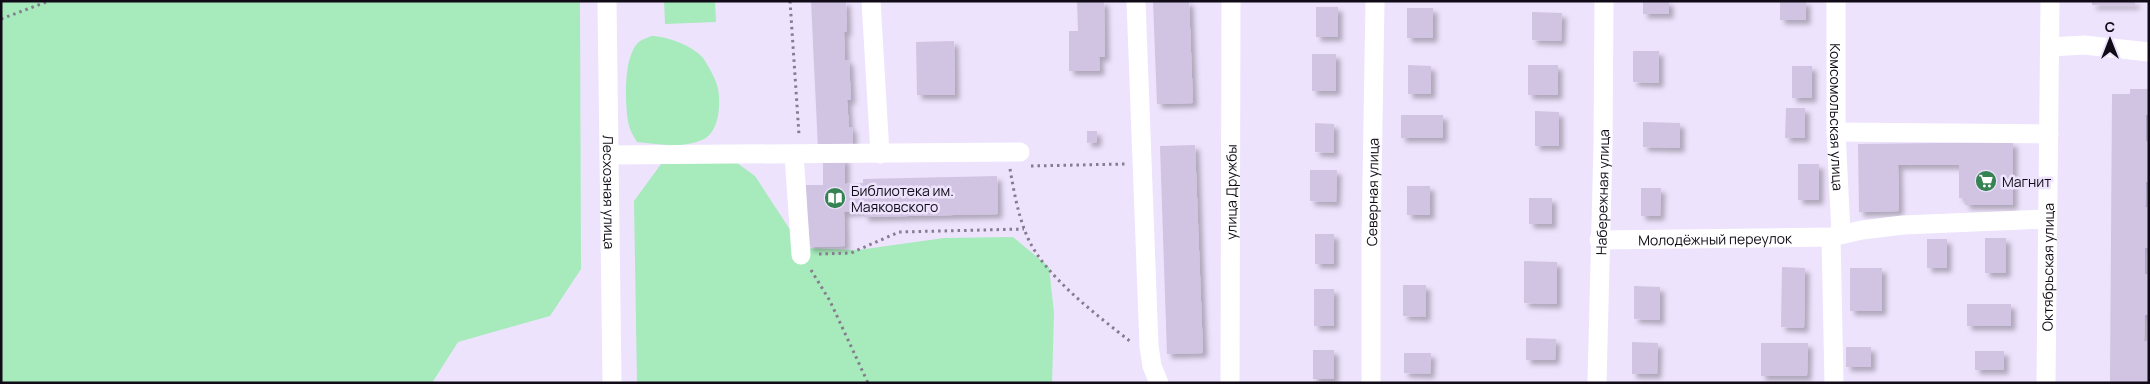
<svg xmlns="http://www.w3.org/2000/svg" width="2150" height="384" font-family="Manrope,sans-serif">
<style>
.green{fill:#a7eabb}
.building{fill:#d1c4e3;filter:url(#shadow)}
.lines{fill:none;stroke-linecap:round;stroke-linejoin:round}
.path{stroke:#847c8f;stroke-width:3;stroke-dasharray:2.5 4;stroke-linecap:butt}
.minor{stroke:#fff;stroke-width:19}
.labels{text-anchor:middle;dominant-baseline:central;stroke-width:5;stroke-linejoin:round;paint-order:stroke}
.street-label{font-size:14px;fill:#100b16;stroke:#eee3fd}
.poi-label{font-size:14px;fill:#100b16;stroke:#eee3fd;text-anchor:start}
</style>
<defs>
<filter id="shadow"><feDropShadow dx="4.5" dy="4.5" stdDeviation="2.5" flood-color="#0004"/></filter>
</defs>
<rect width="100%" height="100%" fill="#eee3fd"/>
<!-- green -->
<g class="green">
<path d="M1 1H580L581 269 550 316 458 342 432 383H1Z"/>
<path d="M664 1H715L716 22 665 24Z"/>
<path d="M651 36C667 36 693 46 703 58 708 65 717 81 718 89 721 106 719 133 702 140 681 149 659 144 637 142 633 135 629 129 628 121 625 101 623 54 640 41 643 39 648 38 651 36Z"/>
<path d="M664 160H733L755 176 802 248 858 250 944 238 1013 237 1049 267 1054 313 1052 383H637L634 201Z"/>
</g>
<!-- building -->
<g class="building">
<path d="M811 1H846L847 31 844 32 845 60H849L851 100H847L849 127H852L853 147 818 149Z"/>
<path d="M1077 1H1104L1105 57H1099L1100 71H1069V31H1078Z"/>
<path d="M1153 1H1189L1193 103 1157 104Z"/>
<rect x="1643" y="1" width="26" height="13"/>
<rect x="1780" y="1" width="26" height="19"/>
<rect x="2092" y="1" width="43" height="4"/>
<rect x="1316" y="7" width="22" height="30"/>
<rect x="1407" y="8" width="26" height="30"/>
<path d="M1532 12 1562 13 1561 41 1532 40Z"/>
<path d="M954 41 955 95H917L916 42Z"/>
<path d="M1633 51H1659V83L1633 82Z"/>
<rect x="1312" y="54" width="24" height="37"/>
<path d="M1408 65 1431 66V94H1408Z"/>
<rect x="1528" y="65" width="30" height="30"/>
<rect x="1792" y="66" width="20" height="32"/>
<path d="M2130 89H2149V115H2146V141H2149V182H2146L2145 207H2149L2148 248H2145V274H2148V315H2145L2144 341H2148V382L2110 383 2112 94H2130Z"/>
<path d="M1786 108H1805V138H1785Z"/>
<path d="M1535 111 1559 112V146H1535Z"/>
<rect x="1401" y="115" width="42" height="23"/>
<path d="M1643 122 1680 123V148L1643 147Z"/>
<path d="M1315 123 1334 124V153L1315 152Z"/>
<path d="M1087 131H1097V142L1087 143Z"/>
<path d="M2013 142V205H1965V198H1959V165H1898L1899 211 1859 212 1858 144Z"/>
<path d="M1195 145 1203 353 1167 354 1160 146Z"/>
<path d="M823 158H845V184L863 183V179L997 176 998 214 864 217V211L844 212 845 246 808 247 806 185H823Z"/>
<rect x="1798" y="164" width="21" height="36"/>
<path d="M1310 170H1337L1336 202 1310 201Z"/>
<rect x="1407" y="186" width="23" height="29"/>
<path d="M1641 188H1661L1660 216H1641Z"/>
<rect x="1529" y="198" width="23" height="26"/>
<rect x="1315" y="234" width="19" height="30"/>
<rect x="1985" y="238" width="21" height="35"/>
<rect x="1927" y="239" width="20" height="29"/>
<path d="M1524 261 1557 262V304L1524 303Z"/>
<path d="M1782 267 1805 268 1804 328 1781 327Z"/>
<rect x="1850" y="268" width="32" height="43"/>
<path d="M1403 285H1426V317L1403 316Z"/>
<path d="M1634 286 1660 287V320L1634 319Z"/>
<rect x="1314" y="289" width="20" height="37"/>
<rect x="1967" y="304" width="44" height="22"/>
<path d="M1526 338 1556 339 1555 360H1526Z"/>
<path d="M1632 342 1658 343 1657 374H1632Z"/>
<path d="M1761 343H1808L1807 376H1761Z"/>
<rect x="1846" y="347" width="25" height="20"/>
<rect x="1313" y="350" width="21" height="29"/>
<rect x="1975" y="351" width="29" height="19"/>
<path d="M1404 353H1431L1430 374 1404 373Z"/>
</g>
<g class="lines">
<!-- path -->
<g class="path">
<path d="M790 1 799 135"/>
<path d="M1 19 49 1"/>
<path d="M1031 166 1125 164"/>
<path d="M1010 169C1014 192 1018 215 1027 236 1043 275 1098 316 1131 342"/>
<path d="M819 254 851 253 899 232 1024 229"/>
<path d="M811 270 830 301 868 383"/>
</g>
<!-- minor -->
<g class="minor">
<path id="s1" d="M607 1 612 383"/>
<path d="M871 1 880 154"/>
<path d="M1136 1 1149 346 1152 366 1159 383"/>
<path id="s2" d="M1836 1V132L1841 233"/>
<path d="M2050 47 2084 45 2149 52"/>
<path d="M1836 132 2049 134"/>
<path d="M609 155 1020 152"/>
<path d="M794 155 801 255"/>
<path d="M1831 237 1834 383"/>
<path id="s3" d="M1599 240 1831 237 1862 230 1903 225 2047 219"/>
<path id="s4" d="M1230 383 1231 1"/>
<path id="s5" d="M1371 383V242L1375 1"/>
<path id="s6" d="M1597 383 1603 146 1604 1"/>
<path id="s7" d="M2046 383 2050 1"/>
</g>
</g>
<!-- icons -->
<defs>
<g id="supermarket-disc" transform="scale(1.125)"><circle r="9.5" fill="#358352" stroke="#eee3fd"/><path d="M-6-5.5h2.5l.6 2H6L4.5 2H-2.5L-4.4-4H-6ZM-1.5 3.2a1.3 1.3 0 1 0 .1 0ZM3 3.2a1.3 1.3 0 1 0 .1 0Z" fill="#fff"/></g>
<g id="library-disc" transform="scale(1.125)"><circle r="9.5" fill="#358352" stroke="#eee3fd"/><path d="M-6-4Q-3-5.5-.7-3.5V5Q-3 3-6 4ZM6-4Q3-5.5 .7-3.5V5Q3 3 6 4Z" fill="#fff"/></g>
</defs>
<g fill-rule="evenodd">
<use href="#supermarket-disc" x="1986" y="181"/>
<use href="#library-disc" x="835" y="198"/>
</g>
<g class="labels">
<!-- street labels -->
<g class="street-label">
<text stroke="none"><textPath href="#s2" startOffset="116">Комсомольская улица</textPath></text>
<text stroke="none"><textPath href="#s1" startOffset="191">Лесхозная улица</textPath></text>
<text stroke="none"><textPath href="#s4" startOffset="191">улица Дружбы</textPath></text>
<text stroke="none"><textPath href="#s5" startOffset="191">Северная улица</textPath></text>
<text stroke="none"><textPath href="#s6" startOffset="191">Набережная улица</textPath></text>
<text stroke="none"><textPath href="#s3" startOffset="116">Молодёжный переулок</textPath></text>
<text stroke="none"><textPath href="#s7" startOffset="116">Октябрьская улица</textPath></text>
</g>
<!-- poi labels -->
<g class="poi-label">
<text x="2002" y="181">Магнит</text>
<text x="851" y="190">Библиотека им.<tspan x="851" dy="16">Маяковского</tspan></text>
</g>
</g>
<!-- border -->
<rect width="2150" height="384" fill="none" stroke="#100b16" stroke-width="5"/>
<!-- north arrow -->
<g transform="translate(2110 40)" stroke="#eee3fd" stroke-width="4" paint-order="stroke">
<path d="M0-4L9 19L0 12L-9 19Z" fill="#100b16"/>
<text y="-8" font-size="14" font-weight="bold" text-anchor="middle" fill="#100b16">С</text>
</g>
</svg>
